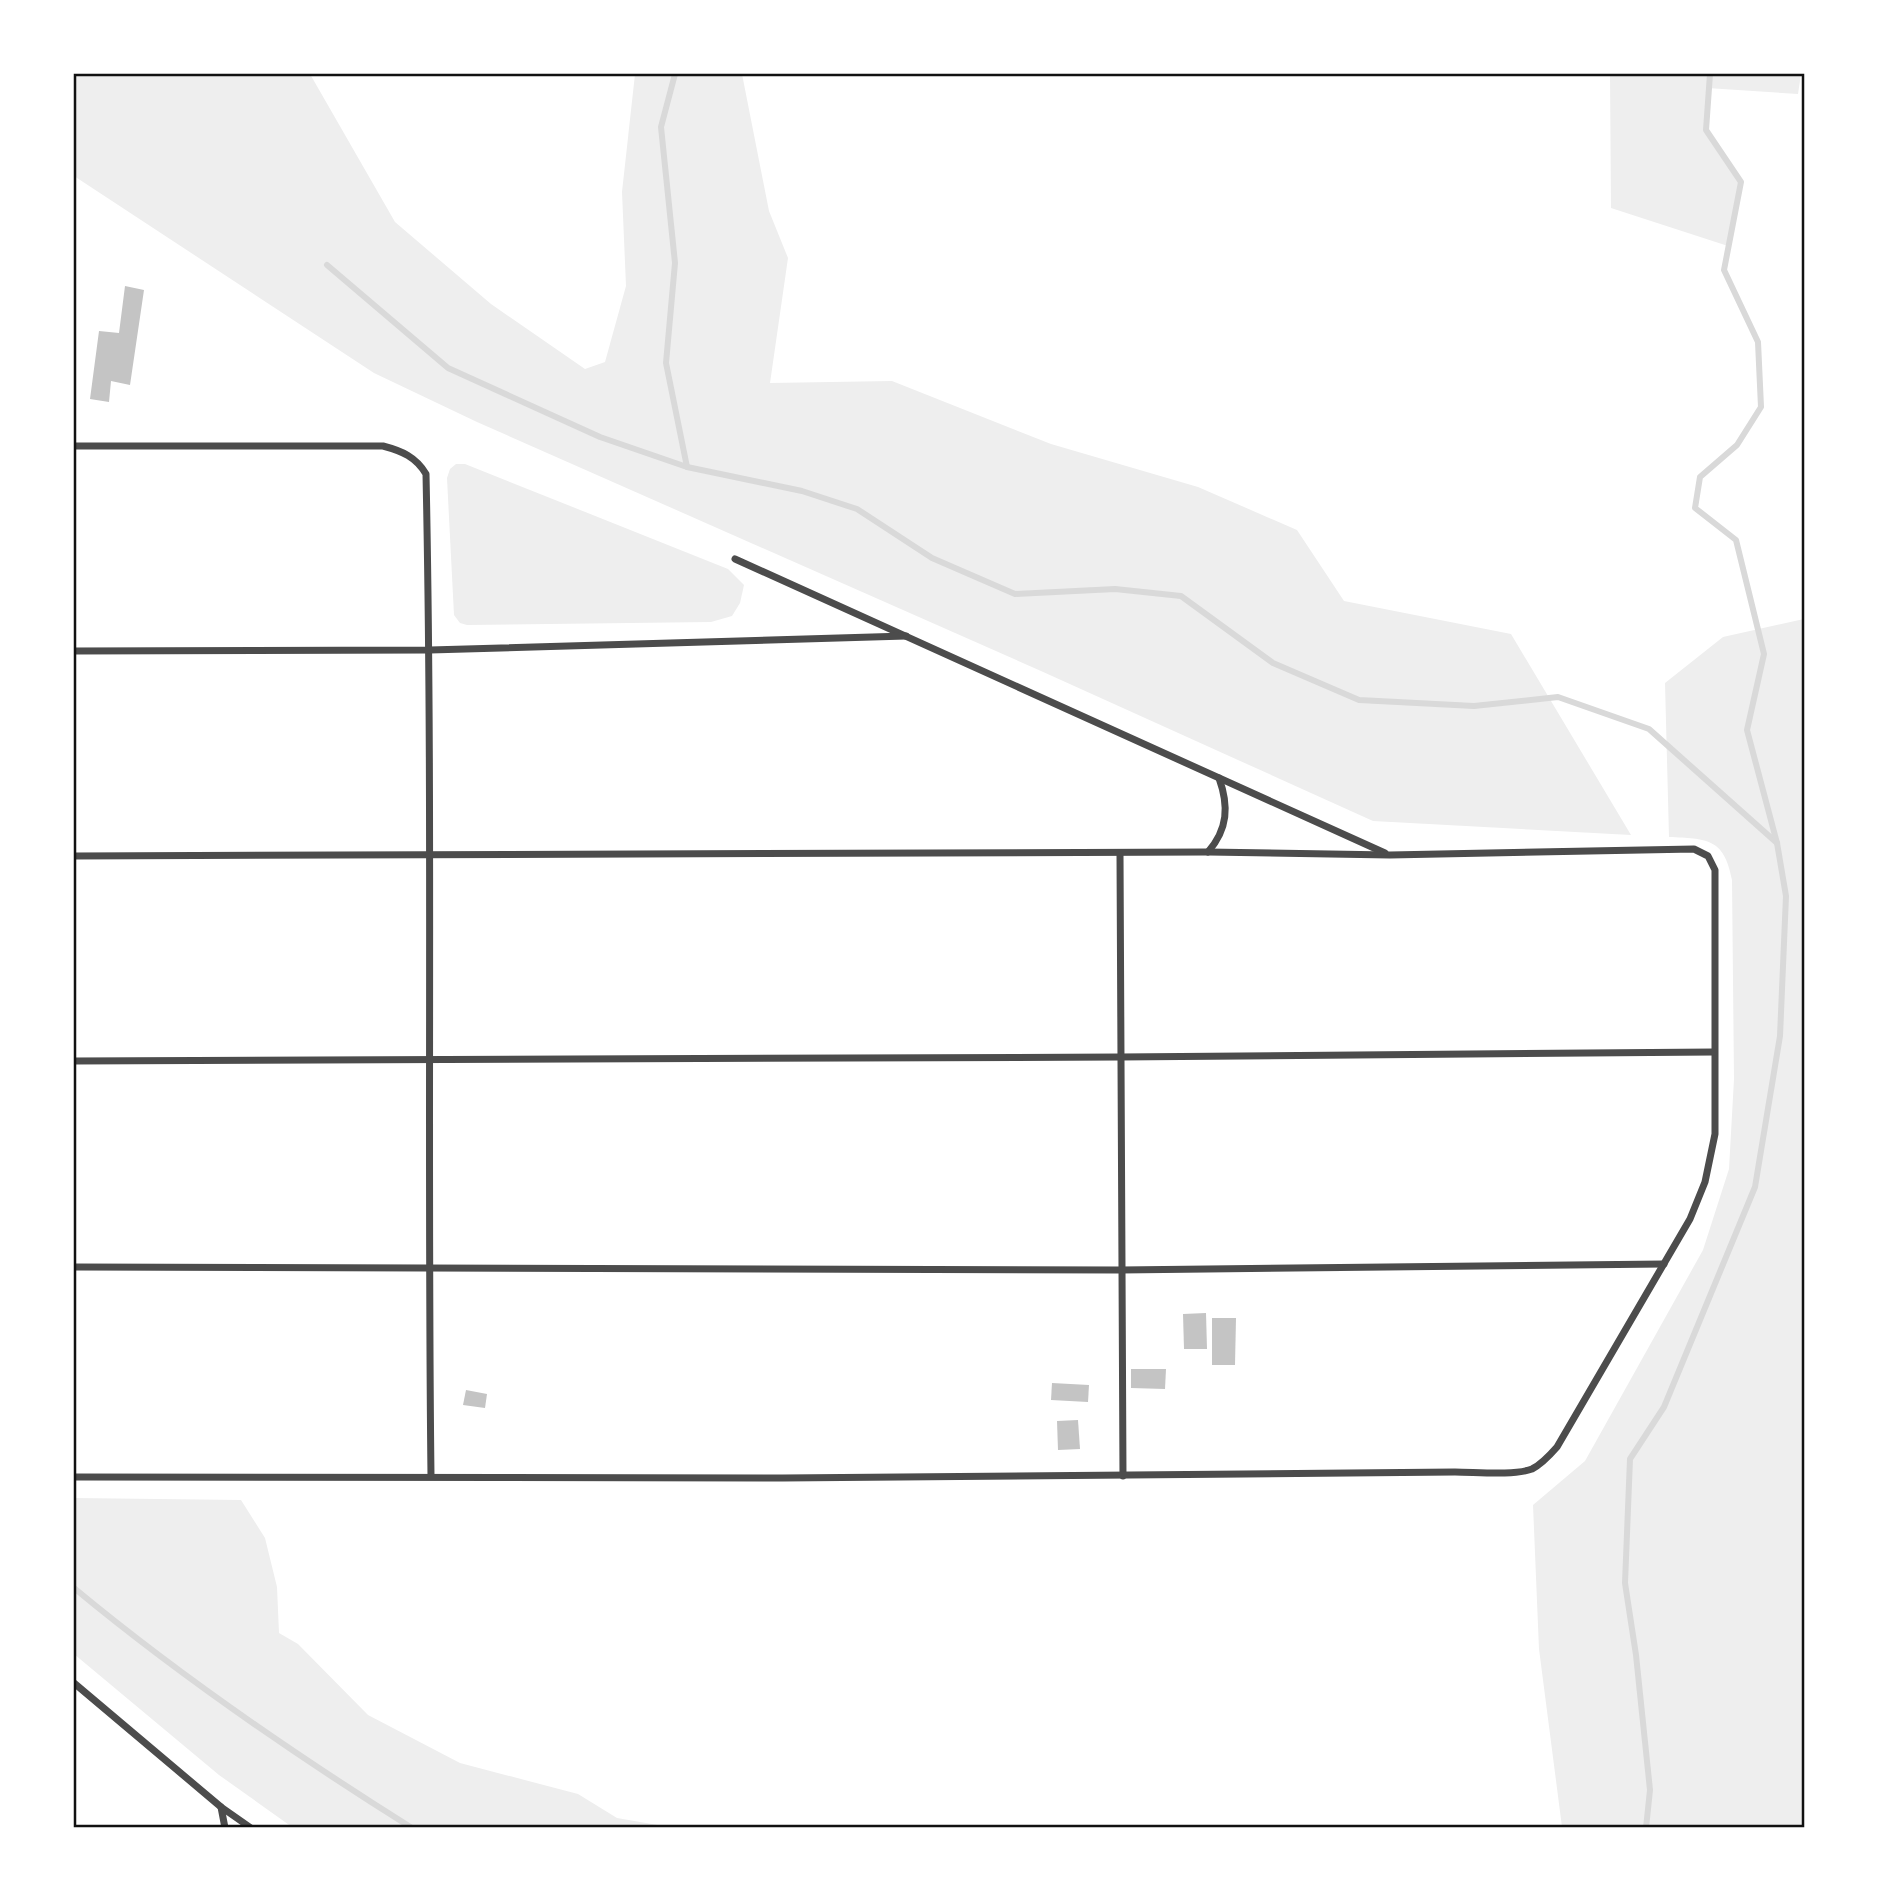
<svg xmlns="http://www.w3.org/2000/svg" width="1878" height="1901" font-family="'Public Sans',sans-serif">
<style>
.green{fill:#eee}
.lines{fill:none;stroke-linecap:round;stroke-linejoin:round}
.stream{stroke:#d9d9d9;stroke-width:6}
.building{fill:#c4c4c4}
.minor{stroke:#4c4c4c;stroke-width:7}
.neatline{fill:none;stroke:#111;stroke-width:2.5}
</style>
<rect width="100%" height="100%" fill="#fff"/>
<!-- green -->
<g class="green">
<path d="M74 74H310L395 222 491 304 585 369 605 362 626 286 622 192 635 74H742L769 211 788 258 770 383 892 381 1051 444 1198 487 1297 530 1344 601 1511 634 1631 835 1373 821 1041 671 477 422 374 373 74 176Z"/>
<path d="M1610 74H1801L1798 94 1707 88 1706 130 1741 182 1728 246 1611 208Z"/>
<path d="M456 464H465L728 569 744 585 740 603 732 616 711 622 467 625 460 623 454 615 447 478 450 469Z"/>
<path d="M1804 619V1827H1562L1539 1649 1533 1505 1585 1461 1703 1250 1729 1169 1734 1079 1732 880C1724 837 1706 839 1669 837L1665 683 1723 637Z"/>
<path d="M74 1498 241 1500 265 1538 277 1587 279 1633 298 1644 368 1715 460 1763 578 1794 617 1818 669 1827H292L219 1775 74 1654Z"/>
</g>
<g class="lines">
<!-- stream -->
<g class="stream">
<path d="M675 74 661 127 675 263 666 363 687 467"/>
<path d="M327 265 448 368 600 437 687 467 802 491 857 509 932 558 1015 594 1115 589 1181 596 1273 663 1359 700 1474 706 1558 697 1649 729 1777 843"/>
<path d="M74 1588C180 1676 294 1754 412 1828"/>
<path d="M1646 1828 1650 1790 1636 1655 1625 1583 1630 1459 1664 1407 1755 1187 1780 1036 1786 896 1777 843 1747 730 1764 654 1736 540 1695 508 1700 477 1737 445 1761 407 1758 342 1724 270 1741 182 1706 130 1710 74"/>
</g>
</g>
<!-- building -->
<g class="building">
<path d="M125 286 144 290 130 385 111 381 109 402 90 399 99 331 119 333Z"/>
<path d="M1206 1313 1207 1349H1184L1183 1314Z"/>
<path d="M1212 1318H1236L1235 1365H1212Z"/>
<path d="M1131 1369H1166L1165 1389 1131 1388Z"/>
<path d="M1052 1383 1089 1385 1088 1402 1051 1400Z"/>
<path d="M466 1390 487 1394 485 1408 463 1405Z"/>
<path d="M1078 1420 1080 1449 1058 1450 1057 1421Z"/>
</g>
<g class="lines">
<!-- minor -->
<g class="minor">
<path d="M74 446H383C402 451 416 457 426 474 433 808 427 1142 431 1476"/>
<path d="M735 559 1385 853"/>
<path d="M74 651 430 650 906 636"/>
<path d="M1208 852C1228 829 1229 806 1219 778"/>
<path d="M1120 854 1123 1476"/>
<path d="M74 856 1208 852 1390 855 1694 849 1708 856 1715 870V1134L1705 1182 1690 1219 1557 1447C1550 1455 1542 1464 1532 1469 1513 1476 1476 1472 1455 1472L783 1478 74 1477"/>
<path d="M74 1061 1120 1057 1714 1052"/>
<path d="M74 1267 1121 1270 1664 1264"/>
<path d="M74 1683 221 1807 251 1828"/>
<path d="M221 1807 225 1828"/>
</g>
</g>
<!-- border -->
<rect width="1878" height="1901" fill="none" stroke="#ffffff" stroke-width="150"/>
<rect x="75" y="75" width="1728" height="1751" class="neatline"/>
</svg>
